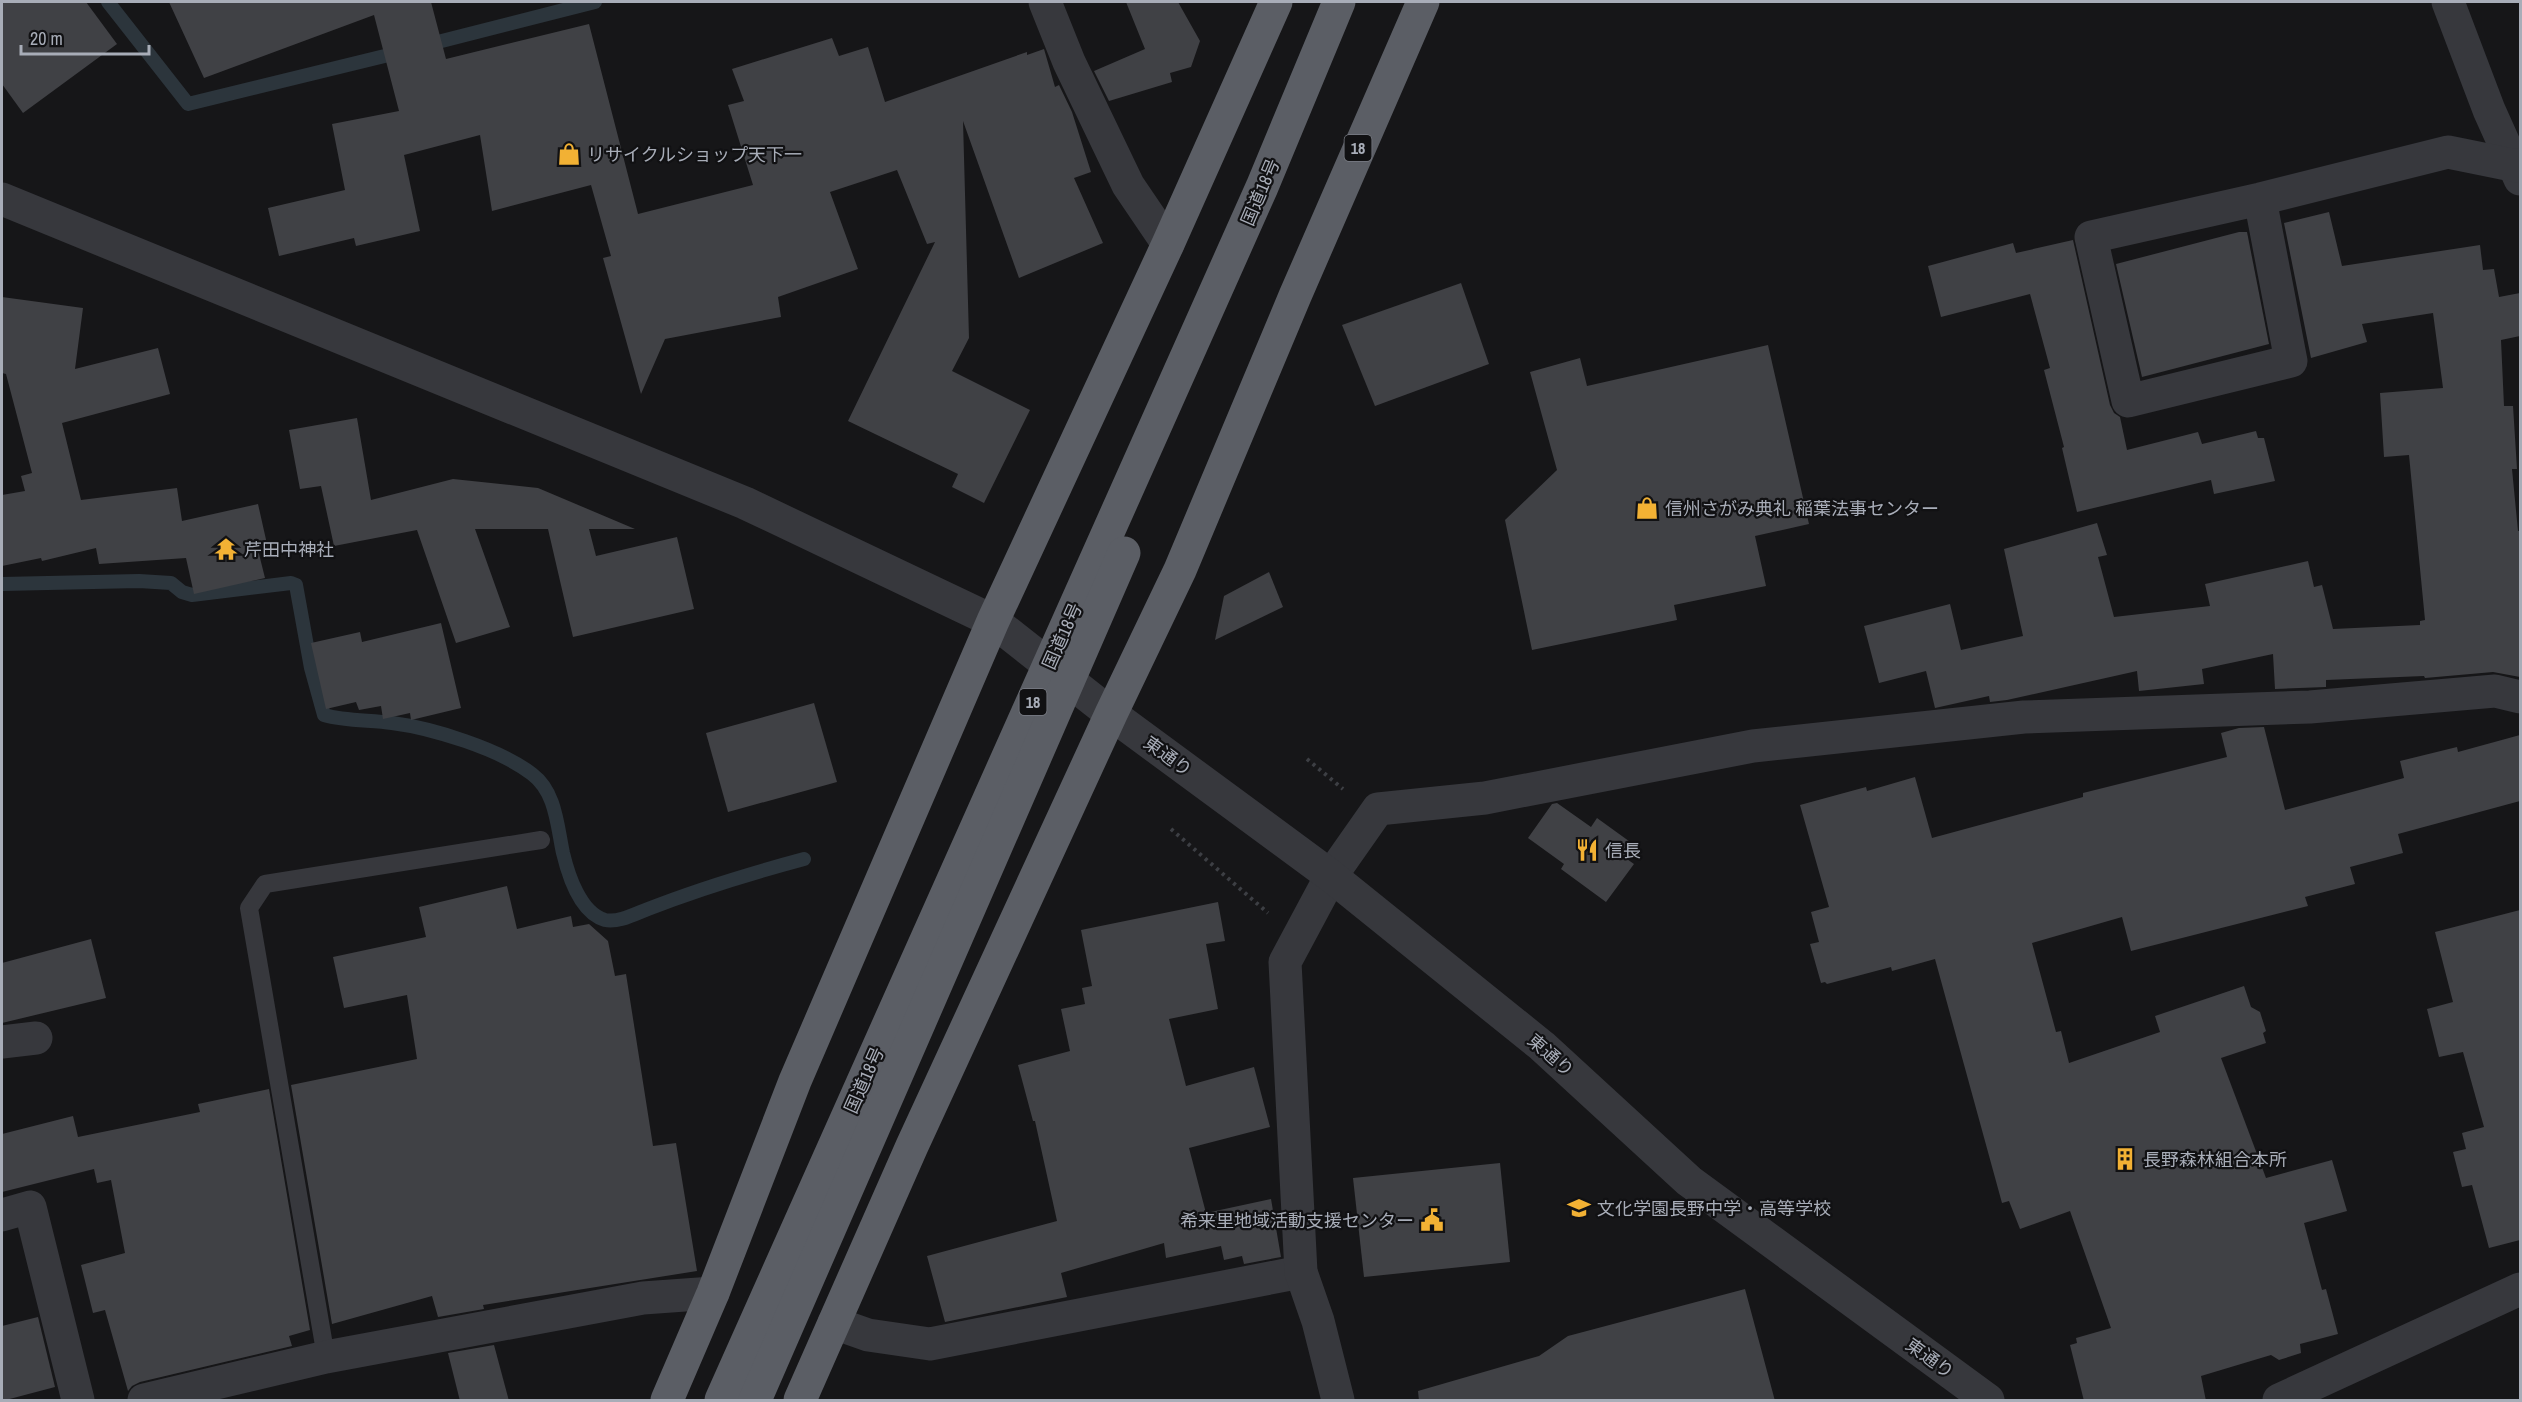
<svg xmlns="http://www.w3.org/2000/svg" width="2522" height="1402" font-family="'Archivo Narrow','Noto Sans JP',sans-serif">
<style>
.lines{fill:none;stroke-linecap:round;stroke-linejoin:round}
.stream{stroke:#2c353c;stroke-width:14}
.building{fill:#404145}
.path{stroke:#3d3f44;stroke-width:4;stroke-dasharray:3 4.5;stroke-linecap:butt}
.service{stroke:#37383d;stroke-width:18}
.minor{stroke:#37383d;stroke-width:33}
.tertiary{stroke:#37383d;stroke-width:33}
.trunk{stroke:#5b5e65;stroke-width:33}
.trunk-bridge{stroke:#5b5e65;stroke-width:33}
.labels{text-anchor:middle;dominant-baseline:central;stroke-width:4.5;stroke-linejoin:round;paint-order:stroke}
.shield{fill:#111113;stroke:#7b7e86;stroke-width:1.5}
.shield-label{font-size:16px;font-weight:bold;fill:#a8adb8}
.poi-label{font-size:18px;fill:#a8adb8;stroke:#111113;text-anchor:start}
.street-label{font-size:18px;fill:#a8adb8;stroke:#111113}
</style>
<rect width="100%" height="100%" fill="#161618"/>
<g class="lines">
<!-- stream -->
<g class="stream">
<path d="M108 2 188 104 401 52"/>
<path d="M426 45 595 2"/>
<path d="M2 584 139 581 171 583 182 592 192 595 291 583 296 585 311 668 324 715C345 721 370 720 392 723 432 728 500 749 532 774 556 792 557 825 563 853 568 874 580 913 605 920 618 923 635 914 648 909 699 889 752 873 804 859"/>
</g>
</g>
<!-- building -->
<g class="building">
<path d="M2 2H86L117 44 23 113 2 84Z"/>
<path d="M169 2H431L446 59 589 24 638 214 753 185 728 105 744 101 732 69 832 38 839 56 868 47 885 102 1027 52V55L1044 49 1055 87 1059 85 1072 112 1091 172 1074 178 1103 243 1019 278 963 121 969 338 952 371 1030 410 984 503 952 487 958 474 848 421 935 242 927 244 897 170 830 192 858 269 778 297 781 317 665 339 641 394 603 258 611 256 591 185 492 211 480 135 404 155 420 231 356 246 354 238 279 256 268 208 345 190 332 124 399 111 374 15 204 78Z"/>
<path d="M1126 2H1178L1200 41 1191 67 1170 73 1172 82 1109 101 1094 71 1145 49Z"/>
<path d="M2329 212 2342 266 2480 245 2483 270 2494 269 2499 297 2520 293V336L2501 340 2504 406H2513L2517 469H2512L2518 531H2520V677L2493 672 2425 678 2424 676 2326 680V687L2275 689 2273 654 2202 669 2204 684 2139 691 2137 671 2007 700 1990 702 1989 696 1935 708 1926 671 1879 683 1864 626 1950 604 1961 650 2023 636 2004 549 2097 523 2107 555 2098 557 2114 617 2210 606 2205 584 2308 561 2314 587 2322 585 2333 629 2420 625V621L2425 620 2409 455 2384 457 2380 393 2443 388 2433 313 2362 324 2367 342 2311 358 2284 223Z"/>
<path d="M2239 232H2247L2269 344 2142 377 2116 264Z"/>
<path d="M2073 240 2110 405 2114 413 2120 417 2127 450 2198 432 2202 444 2256 431 2258 438H2264L2275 481 2214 494 2211 480 2077 512 2062 448 2064 447 2044 370 2050 368 2030 294 1941 317 1928 266 2013 243 2016 253Z"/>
<path d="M1461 283 1489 364 1375 406 1342 325Z"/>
<path d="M2 297 83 308 75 369 158 348 170 394 62 423 81 500 177 488 182 521 258 504 267 544 257 546 265 578 194 594 186 558 99 564 96 548 42 561 41 558 2 566V495L25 491 21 476 32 473 6 374 2 373Z"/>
<path d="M1768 345 1809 524 1755 536 1766 586 1674 605 1677 620 1532 650 1505 520 1557 470 1530 372 1580 358 1587 386Z"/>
<path d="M357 418 371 500 453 479 538 488 635 529H589L596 556 677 537 694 609 573 637 548 529H475L510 627 456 643 417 530 334 546 321 486 300 489 289 430Z"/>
<path d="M1269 572 1283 607 1215 640 1224 596Z"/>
<path d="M441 623 461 708 411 720 410 713 383 719 381 706 359 710 356 702 326 709 311 643 360 632 362 642Z"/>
<path d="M814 703 837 782 728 812 706 733Z"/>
<path d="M2264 727 2285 810 2404 778 2400 761 2457 747 2458 752 2520 735V801L2398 834 2403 853 2350 867 2355 884 2305 897 2308 906 2131 951 2122 917 2032 943 2056 1032 2061 1031 2069 1063 2160 1032 2155 1016 2244 986 2251 1007 2260 1012 2266 1031 2263 1033 2266 1043 2221 1058 2266 1178 2332 1160 2347 1211 2304 1223 2322 1290 2326 1289 2338 1334 2300 1344 2301 1353 2279 1360 2271 1355 2201 1376 2206 1401H2084L2070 1345 2077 1343 2076 1338 2111 1328 2070 1211 2020 1229 2009 1201 2002 1203 1935 959 1892 971 1891 967 1827 984 1825 982 1821 983 1810 944 1819 942 1811 912 1829 907 1800 805 1866 787 1867 791 1915 777 1932 838 2083 797V793L2227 757 2221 733 2239 728Z"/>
<path d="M1557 803 1591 827 1597 818 1633 844 1624 857 1634 864 1606 902 1561 869 1564 864 1528 838 1552 804Z"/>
<path d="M507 886 517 929 571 916 573 927 589 924 608 941 615 976 626 974 653 1146 676 1143 697 1271 483 1305 484 1309 438 1317 432 1296 332 1324 291 1085 417 1059 407 995 344 1008 333 957 426 937 419 907Z"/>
<path d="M1218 902 1225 941 1206 944 1218 1009 1169 1019 1186 1086 1254 1067 1270 1127 1189 1148 1206 1213 1271 1199 1281 1257 1244 1264 1242 1256 1224 1260 1221 1246 1166 1258 1164 1243 1061 1273 1067 1297 945 1322 927 1256 1057 1221 1035 1121H1033L1018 1065 1070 1051 1061 1009 1085 1004 1082 988 1092 986 1081 930Z"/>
<path d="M2520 910V1240L2489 1248 2472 1185 2462 1187 2453 1152 2466 1149 2462 1133 2484 1127 2463 1052 2439 1057 2427 1009 2453 1002 2435 932Z"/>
<path d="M91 939 106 998 2 1023V963Z"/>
<path d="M269 1089 310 1330 289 1336 292 1346 140 1382 132 1386 128 1391 105 1310 93 1313 81 1265 125 1253 111 1180 97 1183 94 1169 2 1192V1134L73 1116 78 1137 200 1112 198 1104Z"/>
<path d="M1500 1163 1510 1262 1364 1277 1353 1178Z"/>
<path d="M1745 1289 1775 1401H1419L1418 1391 1539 1356 1568 1336Z"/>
<path d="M38 1317 55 1387 2 1401V1326Z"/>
<path d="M494 1345 509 1401H460L448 1353Z"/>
</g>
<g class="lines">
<!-- path -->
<g class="path">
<path d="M1307 759 1343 789"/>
<path d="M1171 829 1268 913"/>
</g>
<!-- service -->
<path class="service" d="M326 1357 249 908 265 884 541 840"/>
<!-- minor -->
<g class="minor">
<path d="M1045 2 1069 62 1128 185 1168 244"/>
<path d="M2448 2 2489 110 2520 179"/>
<path d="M2260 199 2291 361 2128 401 2091 237 2260 199 2448 152 2517 166 2520 165"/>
<path d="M2 1042 36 1038"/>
<path d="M2 1215 30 1207 78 1400"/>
<path d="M834 1323 868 1335 930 1344 1301 1272"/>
<path d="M144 1400 326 1357 643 1298 713 1293"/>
<path d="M1338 1400 1318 1321 1301 1272 1285 962 1331 876 1378 809 1485 798 1753 746 2024 717 2310 707 2495 691 2520 697"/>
<path d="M2279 1400 2520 1289"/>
</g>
<!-- tertiary -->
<path class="tertiary" d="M2 199 745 503 993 621 1111 714 1331 876 1542 1046 1689 1181 1988 1400"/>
<!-- trunk -->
<g class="trunk">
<path d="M667 1400 713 1293 795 1081 993 621 1168 244 1276 2"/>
<path d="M800 1400 912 1146 1111 714 1180 570 1295 296 1423 2"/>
</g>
<!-- trunk-bridge -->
<g class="trunk-bridge">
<path d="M721 1400 1262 187 1339 2"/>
<path d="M755 1400 1124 553"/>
</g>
</g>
<!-- icons -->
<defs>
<g id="shop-bare" transform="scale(1.8)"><path d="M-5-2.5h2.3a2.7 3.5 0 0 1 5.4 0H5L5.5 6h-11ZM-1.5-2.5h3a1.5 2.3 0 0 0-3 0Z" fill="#f2b134" stroke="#111113" stroke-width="2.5" paint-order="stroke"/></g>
<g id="temple-bare" transform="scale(1.8)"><path d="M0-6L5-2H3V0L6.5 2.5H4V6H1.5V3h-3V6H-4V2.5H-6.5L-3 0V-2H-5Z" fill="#f2b134" stroke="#111113" stroke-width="2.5" paint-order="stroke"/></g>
<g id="restaurant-bare" transform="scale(1.8)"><path d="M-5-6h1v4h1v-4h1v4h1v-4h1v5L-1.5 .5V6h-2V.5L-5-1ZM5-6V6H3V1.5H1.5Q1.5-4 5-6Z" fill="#f2b134" stroke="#111113" stroke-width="2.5" paint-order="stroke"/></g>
<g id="building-bare" transform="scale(1.8)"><path d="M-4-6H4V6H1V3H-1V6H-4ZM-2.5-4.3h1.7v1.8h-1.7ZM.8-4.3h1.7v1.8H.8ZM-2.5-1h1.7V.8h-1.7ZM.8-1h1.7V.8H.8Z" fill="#f2b134" stroke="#111113" stroke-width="2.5" paint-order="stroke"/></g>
<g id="school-bare" transform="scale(1.8)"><path d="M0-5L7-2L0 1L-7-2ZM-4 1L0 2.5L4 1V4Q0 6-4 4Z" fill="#f2b134" stroke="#111113" stroke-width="2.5" paint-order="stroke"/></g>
<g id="civic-bare" transform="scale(1.8)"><path d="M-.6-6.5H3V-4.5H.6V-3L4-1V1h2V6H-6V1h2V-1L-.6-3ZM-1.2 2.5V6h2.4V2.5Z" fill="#f2b134" stroke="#111113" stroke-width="2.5" paint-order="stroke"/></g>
</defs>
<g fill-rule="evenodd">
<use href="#shop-bare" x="569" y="154"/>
<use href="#shop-bare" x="1647" y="508"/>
<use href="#temple-bare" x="226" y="549"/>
<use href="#restaurant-bare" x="1587" y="850"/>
<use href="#building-bare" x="2125" y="1159"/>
<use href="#school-bare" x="1579" y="1208"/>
<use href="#civic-bare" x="1432" y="1220"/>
</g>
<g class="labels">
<!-- shield labels -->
<g class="shield">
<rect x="1344.5" y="135" width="27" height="26" rx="4.5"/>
<rect x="1019.5" y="689" width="27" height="26" rx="4.5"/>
</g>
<g class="shield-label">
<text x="1358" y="148">18</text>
<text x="1033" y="702">18</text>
</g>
<!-- poi labels -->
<g class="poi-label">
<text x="587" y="154">リサイクルショップ天下一</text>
<text x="1665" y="508">信州さがみ典礼 稲葉法事センター</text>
<text x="244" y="549">芹田中神社</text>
<text x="1605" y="850">信長</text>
<text x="2143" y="1159">長野森林組合本所</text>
<text x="1597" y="1208">文化学園長野中学・高等学校</text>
<text x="1414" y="1220" text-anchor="end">希来里地域活動支援センター</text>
</g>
<!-- street labels -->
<g class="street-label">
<text transform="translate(1260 192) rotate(-67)">国道18号</text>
<text transform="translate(1062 636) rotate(-66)">国道18号</text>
<text transform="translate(1168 756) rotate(36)">東通り</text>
<text transform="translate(1551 1055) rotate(41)">東通り</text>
<text transform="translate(864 1080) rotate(-66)">国道18号</text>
<text transform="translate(1930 1358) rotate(36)">東通り</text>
</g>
</g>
<!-- border -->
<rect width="2522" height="1402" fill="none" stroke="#a8adb8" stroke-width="6"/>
<!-- scale -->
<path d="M21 45v9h128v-9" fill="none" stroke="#a8adb8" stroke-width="3"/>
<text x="30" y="45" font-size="18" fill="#a8adb8" stroke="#111113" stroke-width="4.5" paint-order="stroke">20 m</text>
</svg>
